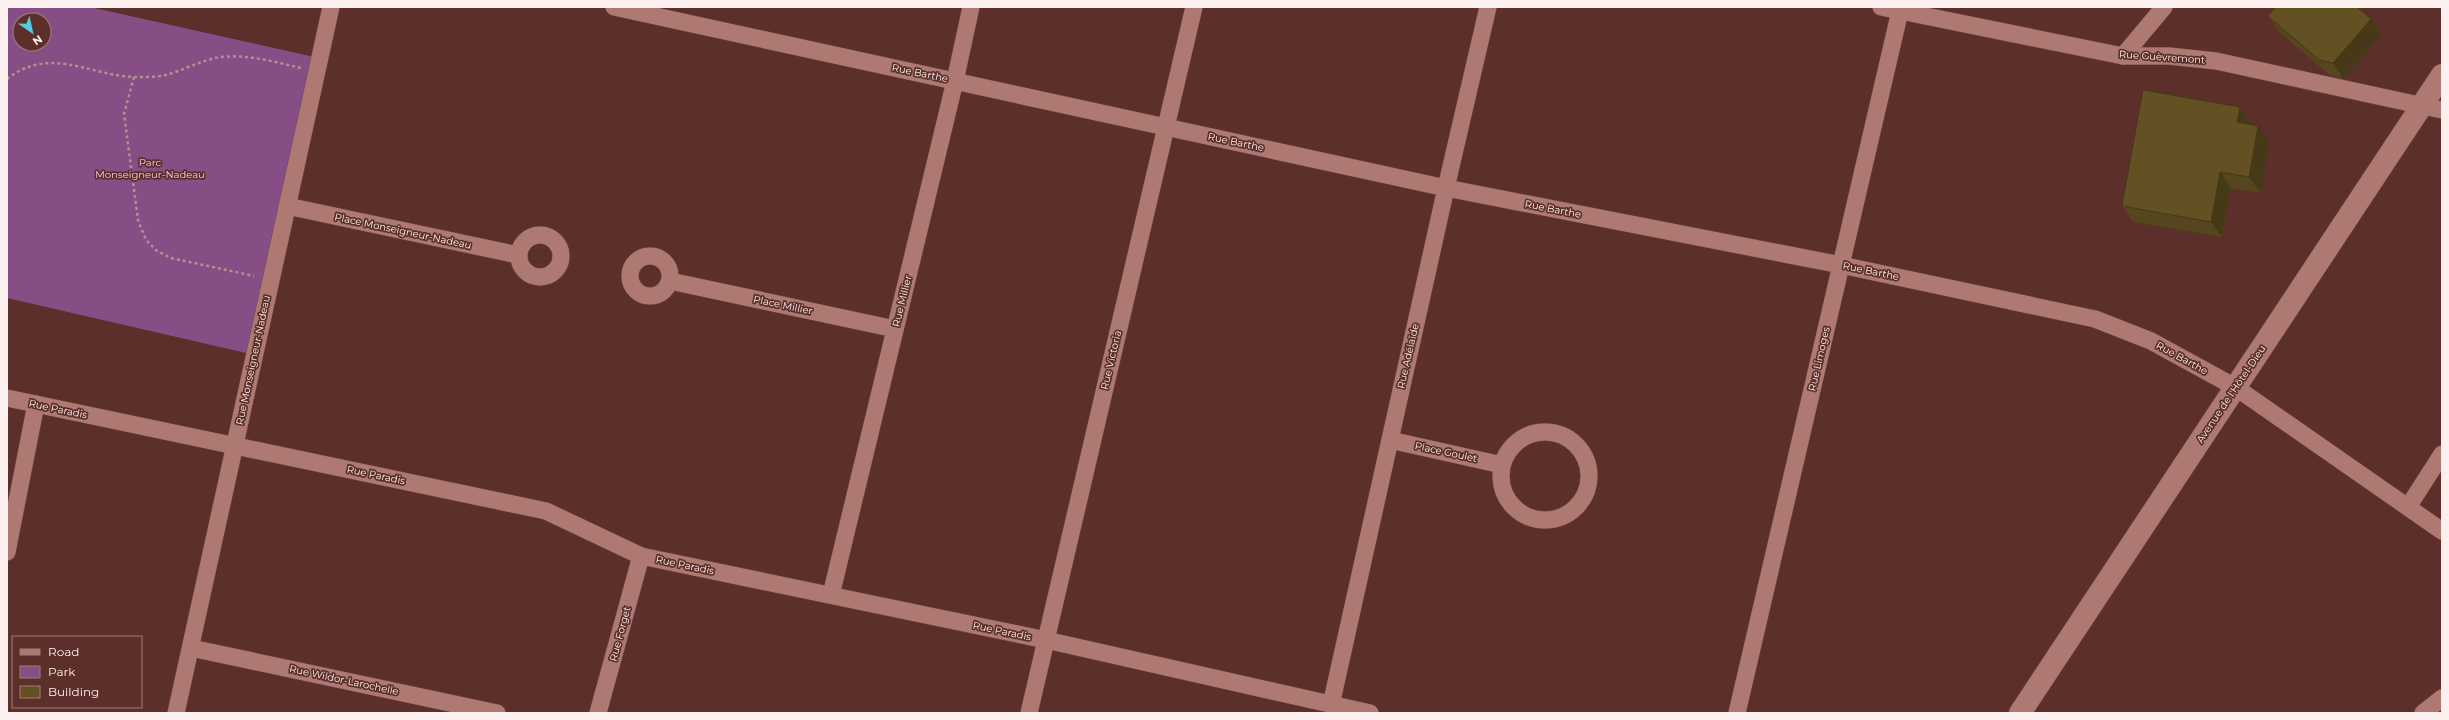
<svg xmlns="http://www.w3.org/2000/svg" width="2449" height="720" font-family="Montserrat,sans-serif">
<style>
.green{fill:#864e85;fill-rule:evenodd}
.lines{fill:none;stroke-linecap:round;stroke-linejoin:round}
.street-casing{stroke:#6e4a46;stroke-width:18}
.secondary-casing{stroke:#6e4a46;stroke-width:23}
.path{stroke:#af928f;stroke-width:2.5;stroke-dasharray:3 3;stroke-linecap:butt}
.street{stroke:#ae7972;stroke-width:17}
.secondary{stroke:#ae7972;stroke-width:22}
.wall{fill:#55461e}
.shaded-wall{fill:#453918}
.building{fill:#635123;stroke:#453918}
.labels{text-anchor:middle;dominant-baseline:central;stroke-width:3.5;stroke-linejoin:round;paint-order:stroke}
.street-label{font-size:10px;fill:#fcf0ee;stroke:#5d2f2a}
.park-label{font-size:10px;fill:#f5cbf2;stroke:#5d2f2a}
</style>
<rect width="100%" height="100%" fill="#5d2f2a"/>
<!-- green -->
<path class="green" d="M7 7H90L319 58 255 355 7 298ZM20 20H44V44H20Z"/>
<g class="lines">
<!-- street casing -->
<g class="street-casing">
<g id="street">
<path d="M614 7 1446 188 1841 265 2095 319 2151 341 2235 387 2442 531"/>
<path d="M1881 7 2123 56H2169L2216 61 2442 110"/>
<path d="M2123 56 2164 7"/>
<path d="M287 206 518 255"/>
<circle cx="540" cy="256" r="21"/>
<circle cx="650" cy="276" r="20"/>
<path d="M670 281 895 329"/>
<path d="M7 398 546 511 641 556 1046 640 1370 713"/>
<circle cx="1545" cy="476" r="44"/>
<path d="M1390 440 1502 465"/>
<path d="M2408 507 2442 454"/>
<path d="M7 552 36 404"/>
<path d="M831 595 955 81 971 7"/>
<path d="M191 648 497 713"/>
<path d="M1331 705 1446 188 1488 7"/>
<path d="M176 713 331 7"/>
<path d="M598 713 641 556"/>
<path d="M1029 713 1194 7"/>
<path d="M1737 713 1900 11 1903 7"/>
<path d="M2423 713 2442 698"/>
</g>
</g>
<!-- secondary casing -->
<g class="secondary-casing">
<path id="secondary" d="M2020 713 2442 75"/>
</g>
<!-- path -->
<g class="path">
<path d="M134 77 124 114 138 220 146 240 157 251 171 258 254 276"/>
<path d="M7 79C50 45 90 76 135 77 145 77 157 77 166 75 184 70 202 60 220 57 248 54 275 62 301 68"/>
</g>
<!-- street -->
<use href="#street" class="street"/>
<!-- secondary -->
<use href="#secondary" class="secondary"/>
</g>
<!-- wall -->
<g class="wall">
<path d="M2268 16 2371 19 2382 34 2344 79 2331 76 2279 32Z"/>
<path d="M2240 107 2251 123V125L2269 142 2261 193 2231 188 2222 237 2133 222 2122 206Z"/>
</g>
<!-- shaded-wall -->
<g class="shaded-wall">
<path d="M2371 19 2382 34 2344 79 2333 63Z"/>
<path d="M2240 107 2251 123 2248 138 2237 122Z"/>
<path d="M2258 126 2269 142 2261 193 2249 177Z"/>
<path d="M2220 172 2231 188 2222 237 2211 222Z"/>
</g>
<!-- building -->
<g class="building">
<path d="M2276 7H2357L2371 19 2333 63 2319 60 2268 16Z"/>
<path d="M2143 90 2240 107 2237 122 2258 126 2249 177 2220 172 2211 222 2122 206Z"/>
</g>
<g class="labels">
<!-- street labels -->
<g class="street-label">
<text transform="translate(2162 57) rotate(4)">Rue Guèvremont</text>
<text transform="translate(920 73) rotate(12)">Rue Barthe</text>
<text transform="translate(1236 142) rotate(12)">Rue Barthe</text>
<text transform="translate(1553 209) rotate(11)">Rue Barthe</text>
<text transform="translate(403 231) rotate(12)">Place Monseigneur-Nadeau</text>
<text transform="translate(1871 271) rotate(12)">Rue Barthe</text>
<text transform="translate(902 301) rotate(-76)">Rue Millier</text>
<text transform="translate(783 305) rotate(12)">Place Millier</text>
<text transform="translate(1408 356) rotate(-77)">Rue Adélaïde</text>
<text transform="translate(2182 358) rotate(29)">Rue Barthe</text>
<text transform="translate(1819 359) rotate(-77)">Rue Limoges</text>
<text transform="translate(253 360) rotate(-78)">Rue Monseigneur-Nadeau</text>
<text transform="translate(1111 360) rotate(-77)">Rue Victoria</text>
<text transform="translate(2231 394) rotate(-56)">Avenue de l'Hôtel-Dieu</text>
<text transform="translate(58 409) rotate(12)">Rue Paradis</text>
<text transform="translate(1446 452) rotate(12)">Place Goulet</text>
<text transform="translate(376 475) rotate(12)">Rue Paradis</text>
<text transform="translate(685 565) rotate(12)">Rue Paradis</text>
<text transform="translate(1002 631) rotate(12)">Rue Paradis</text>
<text transform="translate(620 634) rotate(-75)">Rue Forget</text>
<text transform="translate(344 680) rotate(12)">Rue Wildor-Larochelle</text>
</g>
<!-- park labels -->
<g class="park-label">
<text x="150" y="162">Parc<tspan x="150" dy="12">Monseigneur-Nadeau</tspan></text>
</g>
</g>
<!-- border -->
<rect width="2449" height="720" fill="none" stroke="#fcf0ee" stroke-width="16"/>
<!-- legend -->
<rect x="12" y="636" width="130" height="72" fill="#5d2f2a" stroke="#9d7c78"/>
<rect x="20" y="649" width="20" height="6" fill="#ae7972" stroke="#9d7c78"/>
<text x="48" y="656" font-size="12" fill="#fcf0ee">Road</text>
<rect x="20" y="666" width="20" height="12" fill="#864e85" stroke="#9d7c78"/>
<text x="48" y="676" font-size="12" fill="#fcf0ee">Park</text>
<rect x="20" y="686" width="20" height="12" fill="#635123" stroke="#9d7c78"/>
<text x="48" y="696" font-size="12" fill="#fcf0ee">Building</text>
<!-- north arrow -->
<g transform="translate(32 32) rotate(146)"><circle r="19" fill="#5d2f2a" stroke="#9d7c78"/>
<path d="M0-3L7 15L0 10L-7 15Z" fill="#53cbdb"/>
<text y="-6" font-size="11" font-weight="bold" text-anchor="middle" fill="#fcf0ee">N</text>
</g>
</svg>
